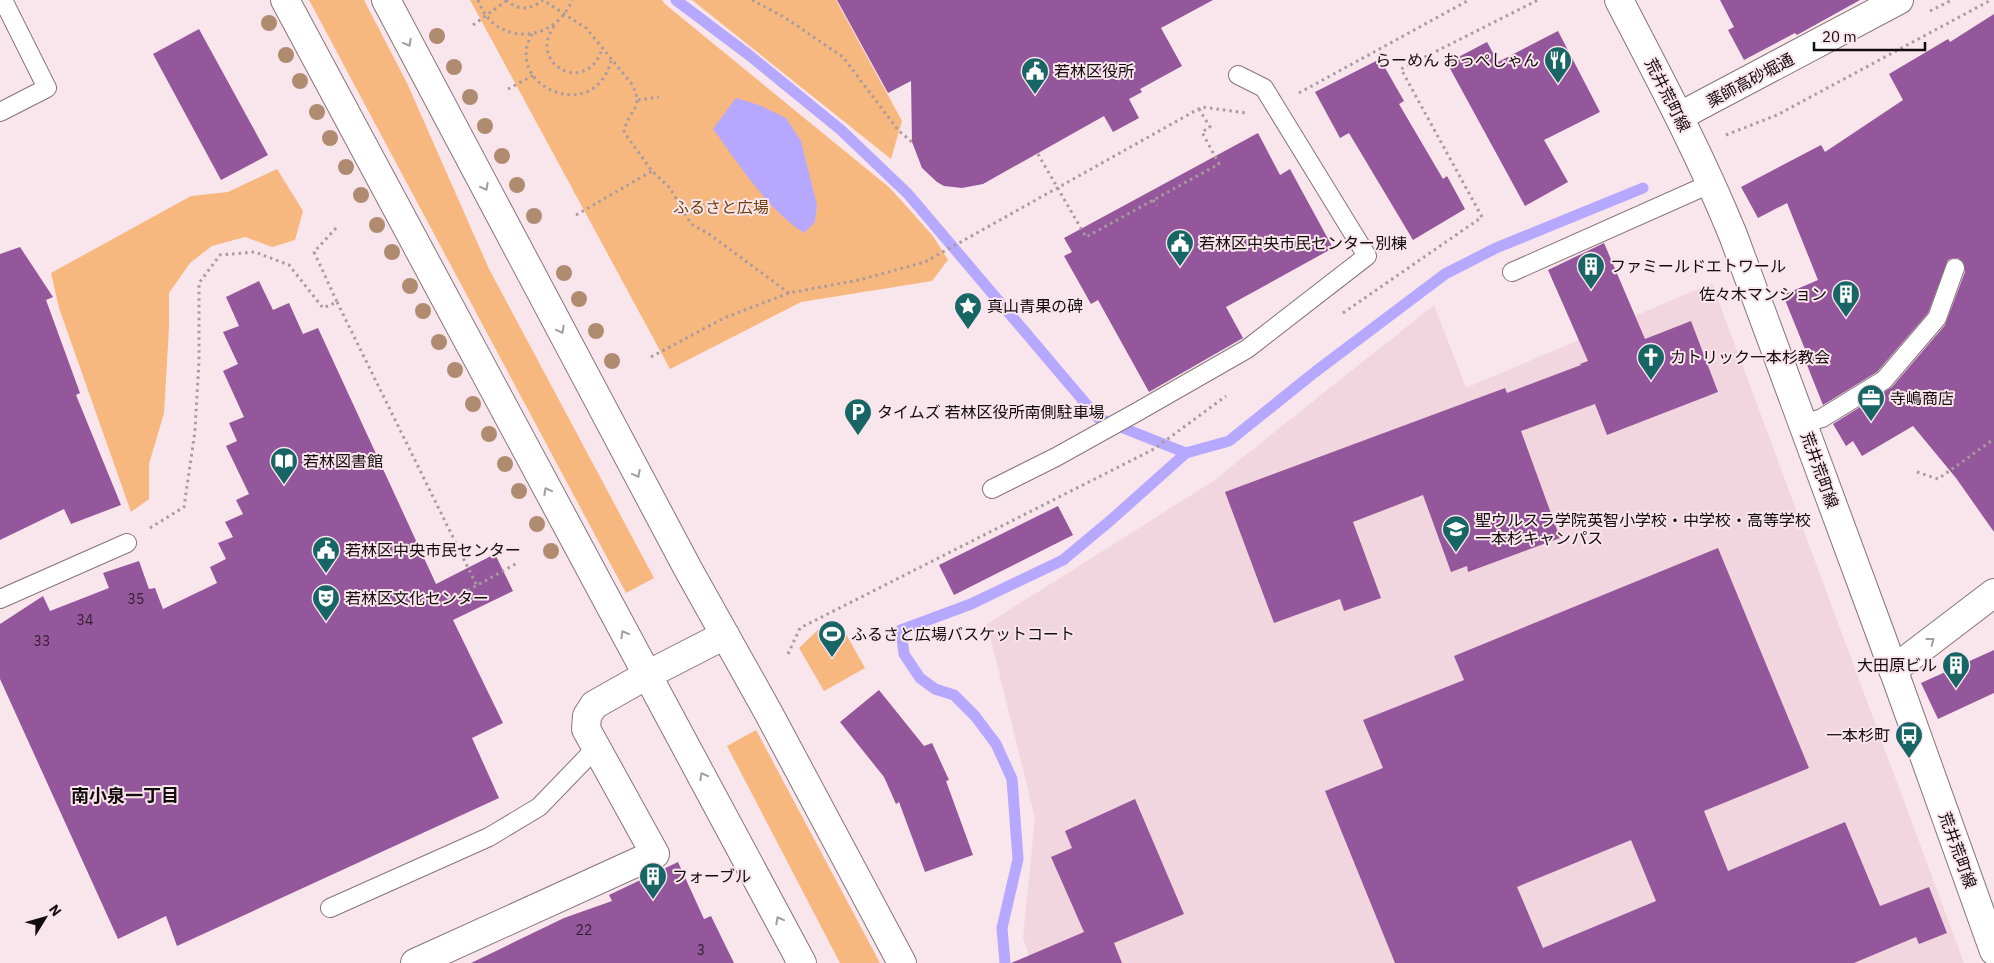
<svg xmlns="http://www.w3.org/2000/svg" width="1994" height="963" font-family="'IBM Plex Sans','Noto Sans JP',sans-serif">
<style>
.built{fill:#f2d6df}
.green{fill:#f7b880}
.water{fill:#b6a7ff}
.lines{fill:none;stroke-linecap:round;stroke-linejoin:round}
.stream{stroke:#b6a7ff;stroke-width:11}
.building{fill:#95579b;fill-rule:evenodd}
.service-casing{stroke:#86757a;stroke-width:20}
.minor-casing{stroke:#86757a;stroke-width:30}
.tertiary-casing{stroke:#86757a;stroke-width:30}
.secondary-casing{stroke:#86757a;stroke-width:30}
.path{stroke:#a99a9f;stroke-width:3;stroke-dasharray:2.5 4;stroke-linecap:butt}
.service{stroke:#fff;stroke-width:18}
.minor{stroke:#fff;stroke-width:28}
.tertiary{stroke:#fff;stroke-width:28}
.secondary{stroke:#fff;stroke-width:28}
.tree{fill:#af8b70}
.oneway{stroke:#a09e9f}
.labels{text-anchor:middle;dominant-baseline:central;stroke-width:4;stroke-linejoin:round;paint-order:stroke}
.number-label{font-size:14px;fill:#331f31}
.poi-label{font-size:16px;fill:#120c0e;stroke:#f9e5ec;text-anchor:start}
.street-label{font-size:16px;fill:#120c0e;stroke:#f9e5ec}
.park-label{font-size:16px;fill:#72410a;stroke:#f9e5ec}
.neighbourhood-label{font-size:18px;font-weight:bold;fill:#120c0e;stroke:#f9e5ec}
</style>
<rect width="100%" height="100%" fill="#f9e5ec"/>
<!-- built -->
<path class="built" d="M1712 283 1964 963H1032L1023 938 1035 818 987 624 1212 482 1434 305 1466 388Z"/>
<!-- green -->
<g class="green">
<path d="M309 0H364L407 83 489 269 654 578 626 593Z"/>
<path d="M470 0H662L666 5 890 188 933 236 948 260 932 281 801 302 670 369Z"/>
<path d="M692 0H836L902 121 891 159Z"/>
<path d="M277 169 303 211 295 240 272 247 245 237 212 246 190 263 169 293V328L164 413 149 464V499L131 512 59 308 51 273 191 196 228 192Z"/>
<path d="M841 625 865 668 824 691 799 648 819 629Z"/>
<path d="M756 730 880 963H840L727 746Z"/>
</g>
<!-- water -->
<path class="water" d="M736 98 759 105 786 118 801 141 817 205 815 222 804 233C766 208 740 165 713 129Z"/>
<g class="lines">
<!-- stream -->
<g class="stream">
<path d="M676 0 749 55 841 130 908 194 1098 418 1186 453"/>
<path d="M1005 963 1002 928 1018 859 1012 779 996 744 975 716 954 695 935 689 920 678 904 654 901 630 971 604 1063 560 1111 520 1186 453 1229 441 1315 372 1445 274 1496 248 1643 188"/>
</g>
</g>
<!-- building -->
<g class="building">
<path d="M837 0H1213L1161 28 1182 66 1140 89 1142 92 1129 99 1139 118 1113 132 1104 116 983 184 962 188 944 186 937 182 922 168 912 142 911 81 888 93Z"/>
<path d="M1720 0H1860L1797 35 1795 33 1744 60 1728 30 1734 27Z"/>
<path d="M1994 14V532L1956 478 1913 426 1862 456 1853 441 1846 446 1833 424 1892 387 1945 325 1965 272 1963 262 1958 258H1953L1948 260 1928 313 1877 372 1823 405 1807 365 1811 364 1783 295 1818 280 1787 203 1758 218 1741 187 1821 145 1825 152 1903 100 1889 74 1948 39 1950 42Z"/>
<path d="M199 29 268 155 221 180 153 54Z"/>
<path d="M1558 31 1600 112 1544 140 1568 182 1525 206 1447 63 1487 42 1498 62Z"/>
<path d="M1380 59 1404 101 1399 104 1443 179 1447 176 1465 209 1413 240 1349 133 1340 138 1315 92Z"/>
<path d="M1258 133 1280 175 1290 169 1333 248 1226 307 1243 338 1149 392 1098 300 1091 304 1064 256 1072 252 1064 238Z"/>
<path d="M1604 243 1645 339 1691 321 1718 392 1607 435 1595 404 1521 431 1560 538 1468 572 1467 566 1451 572 1423 495 1353 522 1381 598 1344 611 1340 599 1274 623 1225 492 1505 388 1507 393 1581 365 1580 364 1588 361 1548 270Z"/>
<path d="M20 247 53 297 46 300 80 393 76 395 121 505 71 524 64 509 0 540V254Z"/>
<path d="M259 281 273 310 289 303 303 334 318 328 436 584 495 554 513 591 453 620 503 723 472 738 499 798 177 946 166 916 118 939 0 679V624L43 596 50 611 109 588 103 573 139 561 149 589 155 588 163 609 217 583 210 567 226 559 218 543 233 537 225 522 243 514 236 500 249 494 226 446 237 441 229 423 244 417 223 371 238 364 223 332 239 326 226 297Z"/>
<path d="M1058 506 1073 535 954 595 939 565Z"/>
<path d="M1718 548 1809 768 1704 811 1728 871 1845 822 1880 906 1929 887 1947 933 1919 944 1916 937 1854 963H1395L1325 791 1383 768 1363 720 1464 680 1454 656ZM1631 840 1656 901 1543 948 1517 887Z"/>
<path d="M1994 650V693L1938 719 1921 683Z"/>
<path d="M879 690 924 746 932 743 949 780 946 781 973 855 925 872 899 802 896 804 884 777 840 722Z"/>
<path d="M1135 799 1184 914 1114 943 1122 963H1011L1084 932 1051 857 1072 848 1065 831Z"/>
<path d="M678 862 704 919 711 916 734 963H471L564 918 612 901 609 895Z"/>
</g>
<g class="lines">
<!-- service casing -->
<g class="service-casing">
<g id="service">
<path d="M0 112 47 88 3 0"/>
<path d="M1512 272 1712 183"/>
<path d="M1803 424 1822 418 1884 380 1937 318 1955 268"/>
<path d="M992 489 1056 457 1137 412 1247 349 1367 256 1264 88 1238 75"/>
<path d="M0 599 127 543"/>
<path d="M330 908 489 837 539 807 596 748"/>
</g>
</g>
<!-- minor casing -->
<g class="minor-casing">
<g id="minor">
<path d="M1680 116 1899 0"/>
<path d="M1893 670 1994 593"/>
<path d="M415 963 655 854 586 729 587 716 594 705 647 675"/>
</g>
</g>
<!-- tertiary casing -->
<g class="tertiary-casing">
<g id="tertiary">
<path d="M285 0 802 963"/>
<path d="M386 0 688 569 768 712 902 963"/>
<path d="M647 675 725 635"/>
</g>
</g>
<!-- secondary casing -->
<g class="secondary-casing">
<path id="secondary" d="M1619 0C1659 77 1700 154 1733 235L1883 641 1994 951"/>
</g>
<!-- path -->
<g class="path">
<path d="M478 0C494 47 555 44 572 0"/>
<path d="M506 0C518 11 531 10 543 0L586 28 631 83C646 109 628 109 624 132L652 171 670 188 691 224 709 234 789 293"/>
<path d="M752 0 784 17 843 57 898 130 912 142"/>
<path d="M1930 11 1952 0"/>
<path d="M473 25 506 1"/>
<path d="M554 26C527 65 587 96 602 49"/>
<path d="M532 34C502 86 594 126 611 61"/>
<path d="M508 89 534 75"/>
<path d="M1299 93 1469 0"/>
<path d="M638 100 659 97"/>
<path d="M1726 135 1777 115 1991 0"/>
<path d="M1038 154 1086 237 1219 164 1202 132 1210 127 1199 109"/>
<path d="M1153 200 1157 206"/>
<path d="M576 215 652 171"/>
<path d="M337 302 477 586"/>
<path d="M1343 313 1482 217 1401 69 1538 0"/>
<path d="M651 357 724 318 789 293 859 280 925 262 1202 107 1246 113"/>
<path d="M1917 472 1938 479 1994 439"/>
<path d="M150 528 184 507 195 431 199 361V283L220 255 255 252 289 265 323 308 337 302 314 252 336 228"/>
<path d="M445 603 519 562"/>
<path d="M788 654 800 628 1154 449 1226 396"/>
</g>
<!-- service -->
<use href="#service" class="service"/>
<!-- minor -->
<use href="#minor" class="minor"/>
<!-- tertiary -->
<use href="#tertiary" class="tertiary"/>
<!-- secondary -->
<use href="#secondary" class="secondary"/>
</g>
<!-- trees -->
<g class="tree">
<circle cx="269" cy="23" r="8"/>
<circle cx="437" cy="36" r="8"/>
<circle cx="286" cy="55" r="8"/>
<circle cx="454" cy="67" r="8"/>
<circle cx="300" cy="81" r="8"/>
<circle cx="470" cy="97" r="8"/>
<circle cx="317" cy="112" r="8"/>
<circle cx="485" cy="126" r="8"/>
<circle cx="330" cy="138" r="8"/>
<circle cx="502" cy="156" r="8"/>
<circle cx="346" cy="167" r="8"/>
<circle cx="517" cy="185" r="8"/>
<circle cx="361" cy="195" r="8"/>
<circle cx="534" cy="216" r="8"/>
<circle cx="377" cy="225" r="8"/>
<circle cx="392" cy="252" r="8"/>
<circle cx="564" cy="273" r="8"/>
<circle cx="410" cy="286" r="8"/>
<circle cx="579" cy="299" r="8"/>
<circle cx="423" cy="311" r="8"/>
<circle cx="596" cy="331" r="8"/>
<circle cx="439" cy="342" r="8"/>
<circle cx="612" cy="361" r="8"/>
<circle cx="455" cy="370" r="8"/>
<circle cx="473" cy="404" r="8"/>
<circle cx="489" cy="434" r="8"/>
<circle cx="505" cy="464" r="8"/>
<circle cx="519" cy="491" r="8"/>
<circle cx="537" cy="524" r="8"/>
<circle cx="551" cy="551" r="8"/>
</g>
<!-- one-way arrows -->
<defs><path id="oneway-chevron" d="M-2-3.5L2.5 0L-2 3.5" fill="none" stroke-width="1.6" stroke-linecap="round" stroke-linejoin="round" transform="scale(1.25)"/></defs>
<g class="oneway">
<use href="#oneway-chevron" transform="translate(408 43) rotate(62)"/>
<use href="#oneway-chevron" transform="translate(485 187) rotate(62)"/>
<use href="#oneway-chevron" transform="translate(561 330) rotate(62)"/>
<use href="#oneway-chevron" transform="translate(637 474) rotate(62)"/>
<use href="#oneway-chevron" transform="translate(547 491) rotate(-118)"/>
<use href="#oneway-chevron" transform="translate(624 634) rotate(-119)"/>
<use href="#oneway-chevron" transform="translate(1931 641) rotate(-37)"/>
<use href="#oneway-chevron" transform="translate(703 776) rotate(-118)"/>
<use href="#oneway-chevron" transform="translate(779 920) rotate(-118)"/>
</g>
<!-- icons -->
<defs>
<g id="restaurant-pin" transform="scale(1.4375)"><path d="M0 17L-7.5 6A9.5 9.5 0 1 1 7.5 6Z" fill="#176564" stroke="#f9e5ec"/><path d="M-5-6h1v4h1v-4h1v4h1v-4h1v5L-1.5 .5V6h-2V.5L-5-1ZM5-6V6H3V1.5H1.5Q1.5-4 5-6Z" fill="#fff"/></g>
<g id="civic-pin" transform="scale(1.4375)"><path d="M0 17L-7.5 6A9.5 9.5 0 1 1 7.5 6Z" fill="#176564" stroke="#f9e5ec"/><path d="M-.6-6.5H3V-4.5H.6V-3L4-1V1h2V6H-6V1h2V-1L-.6-3ZM-1.2 2.5V6h2.4V2.5Z" fill="#fff"/></g>
<g id="building-pin" transform="scale(1.4375)"><path d="M0 17L-7.5 6A9.5 9.5 0 1 1 7.5 6Z" fill="#176564" stroke="#f9e5ec"/><path d="M-4-6H4V6H1V3H-1V6H-4ZM-2.5-4.3h1.7v1.8h-1.7ZM.8-4.3h1.7v1.8H.8ZM-2.5-1h1.7V.8h-1.7ZM.8-1h1.7V.8H.8Z" fill="#fff"/></g>
<g id="sight-pin" transform="scale(1.4375)"><path d="M0 17L-7.5 6A9.5 9.5 0 1 1 7.5 6Z" fill="#176564" stroke="#f9e5ec"/><path d="M0-6L1.8-2.2L6-1.7L2.9 1.2L3.7 5.4L0 3.3L-3.7 5.4L-2.9 1.2L-6-1.7L-1.8-2.2Z" fill="#fff"/></g>
<g id="church-pin" transform="scale(1.4375)"><path d="M0 17L-7.5 6A9.5 9.5 0 1 1 7.5 6Z" fill="#176564" stroke="#f9e5ec"/><path d="M-1.2-6h2.4v3.5h3.3v2.4h-3.3V6h-2.4V-.1h-3.3v-2.4h3.3Z" fill="#fff"/></g>
<g id="office-pin" transform="scale(1.4375)"><path d="M0 17L-7.5 6A9.5 9.5 0 1 1 7.5 6Z" fill="#176564" stroke="#f9e5ec"/><path d="M-6-3h4V-5.5h4V-3h4V5H-6ZM-1-4.5V-3h2v-1.5ZM-6 0V1H6V0Z" fill="#fff"/></g>
<g id="parking-pin" transform="scale(1.4375)"><path d="M0 17L-7.5 6A9.5 9.5 0 1 1 7.5 6Z" fill="#176564" stroke="#f9e5ec"/><path d="M-3.5-5.5H1a3.5 3.5 0 0 1 0 7H-1V5.5H-3.5ZM-1-3.4V-.6H.8a1.4 1.4 0 0 0 0-2.8Z" fill="#fff"/></g>
<g id="library-pin" transform="scale(1.4375)"><path d="M0 17L-7.5 6A9.5 9.5 0 1 1 7.5 6Z" fill="#176564" stroke="#f9e5ec"/><path d="M-6-4Q-3-5.5-.7-3.5V5Q-3 3-6 4ZM6-4Q3-5.5 .7-3.5V5Q3 3 6 4Z" fill="#fff"/></g>
<g id="school-pin" transform="scale(1.4375)"><path d="M0 17L-7.5 6A9.5 9.5 0 1 1 7.5 6Z" fill="#176564" stroke="#f9e5ec"/><path d="M0-5L7-2L0 1L-7-2ZM-4 1L0 2.5L4 1V4Q0 6-4 4Z" fill="#fff"/></g>
<g id="theatre-pin" transform="scale(1.4375)"><path d="M0 17L-7.5 6A9.5 9.5 0 1 1 7.5 6Z" fill="#176564" stroke="#f9e5ec"/><path d="M-5-5.5Q0-4 5-5.5V0Q5 5 0 6Q-5 5-5 0ZM-3.3-2.5H-1v1.5H-3.3ZM1-2.5H3.3v1.5H1ZM-2.8 1Q0 5.5 2.8 1Z" fill="#fff"/></g>
<g id="stadium-pin" transform="scale(1.4375)"><path d="M0 17L-7.5 6A9.5 9.5 0 1 1 7.5 6Z" fill="#176564" stroke="#f9e5ec"/><path d="M0-5a6.5 5 0 1 0 0 10a6.5 5 0 1 0 0-10ZM-3.5-1.8h7v3.6h-7Z" fill="#fff"/></g>
<g id="bus-pin" transform="scale(1.4375)"><path d="M0 17L-7.5 6A9.5 9.5 0 1 1 7.5 6Z" fill="#176564" stroke="#f9e5ec"/><path d="M-5-6H5V4H4V6H2V4H-2V6H-4V4H-5ZM-3.5-4V0h7V-4ZM-3.5 1.2v1.5H-2V1.2ZM2 1.2v1.5H3.5V1.2Z" fill="#fff"/></g>
</defs>
<g fill-rule="evenodd">
<use href="#restaurant-pin" x="1558" y="60"/>
<use href="#civic-pin" x="1035" y="71"/>
<use href="#civic-pin" x="1180" y="243"/>
<use href="#building-pin" x="1591" y="266"/>
<use href="#building-pin" x="1846" y="294"/>
<use href="#sight-pin" x="968" y="306"/>
<use href="#church-pin" x="1651" y="357"/>
<use href="#office-pin" x="1871" y="398"/>
<use href="#parking-pin" x="858" y="412"/>
<use href="#library-pin" x="284" y="461"/>
<use href="#school-pin" x="1456" y="529"/>
<use href="#civic-pin" x="326" y="550"/>
<use href="#theatre-pin" x="326" y="598"/>
<use href="#stadium-pin" x="832" y="634"/>
<use href="#building-pin" x="1956" y="665"/>
<use href="#bus-pin" x="1909" y="735"/>
<use href="#building-pin" x="653" y="876"/>
</g>
<g class="labels">
<!-- number labels -->
<g class="number-label">
<text x="136" y="599">35</text>
<text x="85" y="620">34</text>
<text x="42" y="641">33</text>
<text x="584" y="930">22</text>
<text x="701" y="950">3</text>
</g>
<!-- poi labels -->
<g class="poi-label">
<text x="1539" y="60" text-anchor="end">らーめん おっぺしゃん</text>
<text x="1054" y="71">若林区役所</text>
<text x="1199" y="243">若林区中央市民センター別棟</text>
<text x="1610" y="266">ファミールドエトワール</text>
<text x="1827" y="294" text-anchor="end">佐々木マンション</text>
<text x="987" y="306">真山青果の碑</text>
<text x="1670" y="357">カトリック一本杉教会</text>
<text x="1890" y="398">寺嶋商店</text>
<text x="877" y="412">タイムズ 若林区役所南側駐車場</text>
<text x="303" y="461">若林図書館</text>
<text x="1475" y="520">聖ウルスラ学院英智小学校・中学校・高等学校<tspan x="1475" dy="18">一本杉キャンパス</tspan></text>
<text x="345" y="550">若林区中央市民センター</text>
<text x="345" y="598">若林区文化センター</text>
<text x="851" y="634">ふるさと広場バスケットコート</text>
<text x="1937" y="665" text-anchor="end">大田原ビル</text>
<text x="1890" y="735" text-anchor="end">一本杉町</text>
<text x="672" y="876">フォーブル</text>
</g>
<!-- street labels -->
<g class="street-label">
<text transform="translate(1750 80) rotate(-28)">薬師高砂堀通</text>
<text transform="translate(1668 95) rotate(63)">荒井荒町線</text>
<text transform="translate(1820 470) rotate(70)">荒井荒町線</text>
<text transform="translate(1958 850) rotate(70)">荒井荒町線</text>
</g>
<!-- park labels -->
<g class="park-label">
<text x="721" y="207">ふるさと広場</text>
</g>
<!-- neighbourhood labels -->
<g class="neighbourhood-label">
<text x="125" y="795">南小泉一丁目</text>
</g>
</g>
<!-- north arrow -->
<g transform="translate(45 918) rotate(53)" stroke="#f9e5ec" stroke-width="4" paint-order="stroke">
<path d="M0-4L9 19L0 12L-9 19Z" fill="#120c0e"/>
<text y="-8" font-size="14" font-weight="bold" text-anchor="middle" fill="#120c0e">N</text>
</g>
<!-- scale -->
<path d="M1814 42v8h111v-8" fill="none" stroke="#120c0e" stroke-width="2.5"/>
<text x="1822" y="42" font-size="15" fill="#120c0e" stroke="#f9e5ec" stroke-width="4" paint-order="stroke">20 m</text>
</svg>
